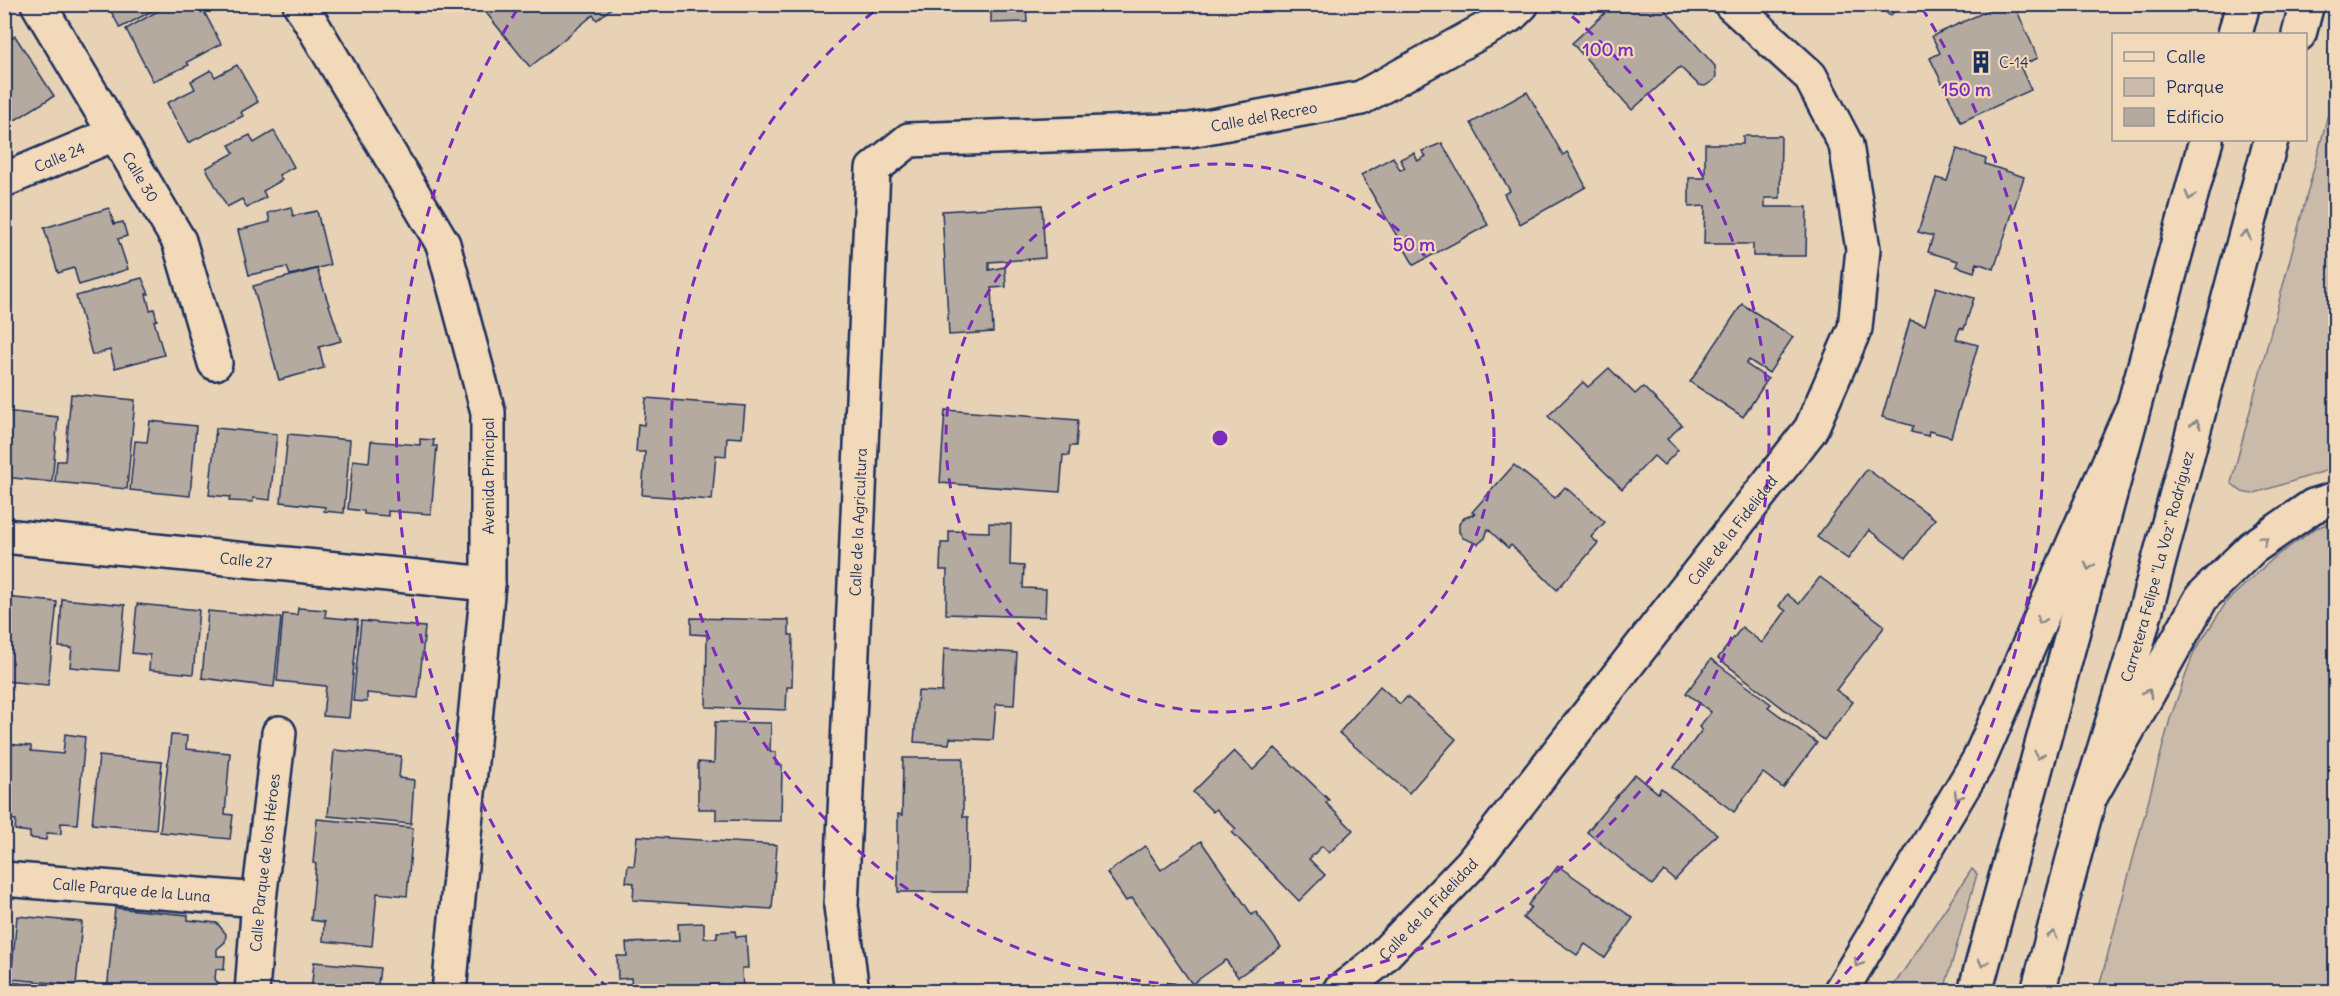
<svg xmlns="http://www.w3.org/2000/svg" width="2340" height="996" font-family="Delius,sans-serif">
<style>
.green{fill:#cabaa9;stroke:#727484;stroke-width:1.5}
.building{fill:#b5aaa0;stroke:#1b2f5e;stroke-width:1.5}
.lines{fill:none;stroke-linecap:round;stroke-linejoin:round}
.minor-casing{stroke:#1b2f5e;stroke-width:38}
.trunk-casing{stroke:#1b2f5e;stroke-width:38}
.motorway-casing{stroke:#1b2f5e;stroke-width:38}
.minor{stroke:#f1d9b9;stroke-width:33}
.trunk{stroke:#f1d9b9;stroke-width:33}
.motorway{stroke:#f1d9b9;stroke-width:33}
.oneway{stroke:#86848c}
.ring{fill:none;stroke:#7b2cbf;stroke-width:3;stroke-dasharray:10 8}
.labels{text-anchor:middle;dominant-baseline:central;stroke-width:4.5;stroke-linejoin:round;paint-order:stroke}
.poi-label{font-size:15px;fill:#1b2f5e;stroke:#f1d9b9;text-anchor:start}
.street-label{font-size:15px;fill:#1b2f5e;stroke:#f1d9b9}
.centre{fill:#7b2cbf;stroke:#f1d9b9;stroke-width:3}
.ring-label{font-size:18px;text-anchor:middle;font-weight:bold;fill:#7b2cbf;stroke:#f1d9b9;stroke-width:4.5;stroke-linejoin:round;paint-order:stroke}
</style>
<rect width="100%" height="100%" fill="#e8d2b5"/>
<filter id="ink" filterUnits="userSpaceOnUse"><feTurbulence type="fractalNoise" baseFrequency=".0167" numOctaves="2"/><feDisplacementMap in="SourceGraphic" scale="12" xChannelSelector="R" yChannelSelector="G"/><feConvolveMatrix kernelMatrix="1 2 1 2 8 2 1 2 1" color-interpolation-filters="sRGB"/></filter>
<g filter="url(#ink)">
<!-- green -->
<g class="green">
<path d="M2335 88V468L2252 494 2242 492 2231 483Z"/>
<path d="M2335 521V991H2098L2170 719 2194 652 2227 601 2276 556 2316 528Z"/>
<path d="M1972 869 1977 874 1944 991H1890Z"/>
</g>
<!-- building -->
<g class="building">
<path d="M107 4H165L120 28Z"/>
<path d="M170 4H200L221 44 187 62 189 65 153 81 126 29Z"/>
<path d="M479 4H616L597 20 593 15 530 67Z"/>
<path d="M991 4H1026L1027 22 991 23Z"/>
<path d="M1099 4H1139V7L1099 9Z"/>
<path d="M1615 4H1660L1715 66 1716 76 1714 80 1705 86 1699 85 1680 67 1632 110 1572 43Z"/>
<path d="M1877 4H1901L1890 16Z"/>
<path d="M2002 4H2014L2038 58 2020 66 2031 90 1961 122 1930 58 1940 53 1932 36Z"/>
<path d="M15 36 54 96 4 127V43Z"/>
<path d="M237 65 258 102 241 112 243 116 188 143 167 103 195 89 191 81 211 70 215 77Z"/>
<path d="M1527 92 1563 155 1567 152 1586 187 1520 224 1504 194 1510 191 1471 123Z"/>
<path d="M274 131 294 167 279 175 282 180 263 191 266 197 247 208 242 199 227 207 206 168 234 153 229 145 250 135 254 143Z"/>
<path d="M1743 136H1781L1780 198H1765V207H1807L1806 256H1753V244H1704L1705 206 1689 207V178H1705V144H1743Z"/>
<path d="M1442 143 1488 225 1414 265 1361 175 1393 157 1400 170 1405 168 1400 159 1414 153 1418 161 1426 156 1422 151Z"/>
<path d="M1957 149 1986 159 1985 164 2024 177 1994 269 1977 263 1974 272 1956 266 1958 261 1928 252 1933 236 1918 232 1936 178 1947 181Z"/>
<path d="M1042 205 1045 258 989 262V270L1005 267 1006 287 991 288 993 332 949 335 942 211Z"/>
<path d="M291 207 293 216 317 211 330 265 290 275 287 267 249 275 238 230 270 222 268 213Z"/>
<path d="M109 208 114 224 123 222 127 236 118 239 128 269 79 285 74 268 58 273 44 228Z"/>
<path d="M317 269 341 341 319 347 324 368 279 380 253 286Z"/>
<path d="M142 278 149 294H146L150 310 154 309 157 320 154 321 164 355 115 368 110 350 92 355 76 296Z"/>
<path d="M1936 287 1974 298 1964 329 1960 328 1956 339 1978 345 1951 437 1929 431 1928 436 1911 432 1913 426 1882 417 1910 320 1925 325Z"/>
<path d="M1742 304 1793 337 1769 373 1749 360 1746 364 1768 379 1743 417 1690 382Z"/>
<path d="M1609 368 1635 394 1643 387 1682 425 1667 439 1678 450 1664 465 1654 456 1622 489 1548 416 1583 382 1588 387Z"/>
<path d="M71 394 135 400 127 489 55 482 57 461H65Z"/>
<path d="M646 398 745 406 742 438 727 437 726 456 716 455 712 500 642 495 645 452H636L638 424 644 425Z"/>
<path d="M945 410 1078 420 1076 446H1070L1069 456 1063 455 1060 492 940 483Z"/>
<path d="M4 411 58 417 52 482 4 477Z"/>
<path d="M150 421 196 426 190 496 130 490 135 441 147 442Z"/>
<path d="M216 428 277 434 270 500 253 498V502L229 501 230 497 209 495Z"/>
<path d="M288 434 350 440 344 513 324 511 325 507 281 502Z"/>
<path d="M420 439 434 440 433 446H437L431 514 388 511V516L364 514V511L348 509 353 460 369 462 371 441 420 445Z"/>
<path d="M1514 465 1555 498 1565 487 1605 522 1591 537 1598 543 1557 590 1511 545 1508 548 1488 529 1485 538 1478 544 1463 538 1459 532V524L1464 518 1475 514 1472 512Z"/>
<path d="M1867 469 1935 519 1906 558 1869 530 1848 559 1817 537Z"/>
<path d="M989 523 1011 524 1010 565 1024 566 1023 588 1046 589 1045 617 946 614 947 570H940L941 543H949V531L989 532Z"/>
<path d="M1820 577 1885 626 1836 690 1853 702 1824 740 1718 658 1742 627 1762 643 1786 611 1779 606 1787 594 1799 604Z"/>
<path d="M4 597 57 602 48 685 4 681Z"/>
<path d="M62 599 125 605 119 671 70 667 72 648 59 647Z"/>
<path d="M137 604 199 610 193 674 149 670 150 655 132 653Z"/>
<path d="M298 608 326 610 325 617 358 620 349 718 323 716 326 686 277 681 283 614 297 615Z"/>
<path d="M208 611 281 618 274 687 202 678Z"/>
<path d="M691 618 789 620V635H793L792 687H787L786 710 706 707 707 635 691 634Z"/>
<path d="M361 621 425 627 418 698 367 693V702L353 701Z"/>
<path d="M944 648 1017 653 1014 705 996 704 993 740 950 738 949 744 914 742 918 691 942 692Z"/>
<path d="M1711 659 1771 704 1768 707 1817 743 1783 788 1763 773 1734 812 1674 767 1702 730 1699 727 1711 712 1686 693Z"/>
<path d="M1380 686 1400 704 1407 697 1456 739 1409 793 1339 733Z"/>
<path d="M715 722 771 723 770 752H776V765H782L781 821 716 820V809H698V762L714 763Z"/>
<path d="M65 734 85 737 77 824 61 823V834L47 833 46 840 30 838V832L15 830 16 820 4 819 7 744 31 746V751L63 754Z"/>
<path d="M171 735 187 736 186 749 230 753 225 814 233 815 230 839 160 832Z"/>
<path d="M1275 748 1329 800 1326 803 1353 830 1329 853 1322 846 1309 859 1325 875 1299 901 1232 832 1236 829 1216 809 1213 812 1193 792 1234 751 1253 770Z"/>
<path d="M334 750 401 756 399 778 414 780 411 824 328 816Z"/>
<path d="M99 756 162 762 156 830 92 824Z"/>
<path d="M903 758H963V817H968L967 892H898V814L902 815Z"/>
<path d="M1635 774 1658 793 1661 788 1717 834 1675 880 1664 871 1652 885 1587 832Z"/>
<path d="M317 819 413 828 407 896 377 893 372 946 323 941 324 922 311 920 316 864 313 863Z"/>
<path d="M637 836 777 845 772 909 633 900 634 883 626 882 628 865 634 866Z"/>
<path d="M1201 841 1252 915 1256 912 1281 947 1238 977 1226 960 1192 984 1132 898 1126 901 1107 873 1145 846 1161 870Z"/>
<path d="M1558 866 1633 918 1605 958 1585 944 1577 955 1523 918 1531 907 1528 905Z"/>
<path d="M115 908 188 915V920L217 923 226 934 225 942 217 949V956H225L224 970 216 969 215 979 220 986V992H107Z"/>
<path d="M17 916 82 922 76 985 11 979Z"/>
<path d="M704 923V938H717V932L735 931 736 937 746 936 748 968H742L743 992H718L717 985 679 987V992H632L631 978 618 979 617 956H627L626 943 679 941 678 924Z"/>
<path d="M314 962 380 968 377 992H311Z"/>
<path d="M8 982 75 989V992H7Z"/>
</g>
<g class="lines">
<!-- minor casing -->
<g class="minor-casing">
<g id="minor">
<path id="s1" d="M38 4 179 241 215 363"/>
<path d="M300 4 443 244 488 412V584L449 992"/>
<path id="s2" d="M4 180 114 134"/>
<path id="s3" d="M4 536 488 584"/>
<path id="s4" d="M4 879 259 900"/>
<path id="s5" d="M252 992 259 900 279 733"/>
<path id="s6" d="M852 992 841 906 873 169 909 140 1190 130 1361 98 1511 15 1522 4"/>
<path id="s7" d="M1339 992 1376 963 1472 863 1811 429 1855 328 1863 249 1846 145 1810 76 1731 4"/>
</g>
</g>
<!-- trunk casing -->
<g class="trunk-casing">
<g id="trunk">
<path d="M2235 34 2243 4"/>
<path d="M2299 34 2307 4"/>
<path d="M1975 992 2206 140"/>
<path id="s8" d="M2038 992 2089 799 2137 643 2271 140"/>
</g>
</g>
<!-- motorway casing -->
<g class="motorway-casing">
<g id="motorway">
<path d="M2089 799 2202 597 2252 548 2313 506 2336 499"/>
<path d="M1840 992 1979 760 2131 412"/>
</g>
</g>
<!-- minor -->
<use href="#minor" class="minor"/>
<!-- trunk -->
<use href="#trunk" class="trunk"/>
<!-- motorway -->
<use href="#motorway" class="motorway"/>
</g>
<!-- one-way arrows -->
<defs><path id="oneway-chevron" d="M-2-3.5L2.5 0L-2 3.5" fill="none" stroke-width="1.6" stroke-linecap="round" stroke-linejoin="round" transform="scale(1.5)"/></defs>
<g class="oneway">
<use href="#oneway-chevron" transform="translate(2190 196) rotate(105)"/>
<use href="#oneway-chevron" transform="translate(2246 235) rotate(-75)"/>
<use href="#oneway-chevron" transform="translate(2196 424) rotate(-75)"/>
<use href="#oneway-chevron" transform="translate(2264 540) rotate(-34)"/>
<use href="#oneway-chevron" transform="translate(2089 566) rotate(105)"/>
<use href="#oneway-chevron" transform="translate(2041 620) rotate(113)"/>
<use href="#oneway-chevron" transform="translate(2148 693) rotate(-61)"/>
<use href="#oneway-chevron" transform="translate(2039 755) rotate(105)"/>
<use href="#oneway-chevron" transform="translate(1958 796) rotate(121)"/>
<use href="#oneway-chevron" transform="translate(2053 935) rotate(-75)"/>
<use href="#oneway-chevron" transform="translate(1858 963) rotate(122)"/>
<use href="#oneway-chevron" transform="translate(1983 963) rotate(105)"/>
</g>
</g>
<!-- distance rings -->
<g class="ring">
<circle cx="1220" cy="438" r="274"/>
<path d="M1558 5A549 549 0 1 1 882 5"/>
<path d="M608 989A823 823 0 0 1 518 8M1922 8A823 823 0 0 1 1832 989"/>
</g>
<!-- icons -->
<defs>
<g id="building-bare" transform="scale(1.8)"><path d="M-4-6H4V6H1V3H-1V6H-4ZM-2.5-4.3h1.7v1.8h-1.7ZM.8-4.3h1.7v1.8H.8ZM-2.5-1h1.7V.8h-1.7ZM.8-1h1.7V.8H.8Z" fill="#1b2f5e" stroke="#f1d9b9" stroke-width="2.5" paint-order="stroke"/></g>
</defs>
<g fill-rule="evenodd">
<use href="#building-bare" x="1981" y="62"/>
</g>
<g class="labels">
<!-- poi labels -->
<g class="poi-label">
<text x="1999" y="62">C-14</text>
</g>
<!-- street labels -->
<g class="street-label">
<text stroke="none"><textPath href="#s6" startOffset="1227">Calle del Recreo</textPath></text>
<text stroke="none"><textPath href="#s2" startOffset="60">Calle 24</textPath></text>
<text stroke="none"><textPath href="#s1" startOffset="201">Calle 30</textPath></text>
<text transform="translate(488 476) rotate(-90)">Avenida Principal</text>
<text stroke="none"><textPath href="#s6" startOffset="471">Calle de la Agricultura</textPath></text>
<text stroke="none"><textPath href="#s7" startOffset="608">Calle de la Fidelidad</textPath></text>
<text stroke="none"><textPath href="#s3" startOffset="243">Calle 27</textPath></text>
<text stroke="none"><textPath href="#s8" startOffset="442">Carretera Felipe "La Voz" Rodríguez</textPath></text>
<text stroke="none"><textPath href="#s5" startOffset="130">Calle Parque de los Héroes</textPath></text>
<text stroke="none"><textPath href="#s4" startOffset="128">Calle Parque de la Luna</textPath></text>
<text stroke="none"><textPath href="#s7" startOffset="122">Calle de la Fidelidad</textPath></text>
</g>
</g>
<circle cx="1220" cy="438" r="9" class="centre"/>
<g class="ring-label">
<text x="1608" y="56">100 m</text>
<text x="1966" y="96">150 m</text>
<text x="1414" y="251">50 m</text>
</g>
<!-- margin -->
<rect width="2340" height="996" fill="none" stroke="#f1d9b9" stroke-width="24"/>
<rect x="12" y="12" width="2316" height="972" fill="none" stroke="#1b2f5e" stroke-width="2" filter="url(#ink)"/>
<!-- legend -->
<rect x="2112" y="33" width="195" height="108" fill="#f1d9b9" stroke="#9b9595" stroke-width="1.5"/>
<rect x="2124" y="52" width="30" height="9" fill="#f1d9b9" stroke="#9b9595" stroke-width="1.5"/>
<text x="2166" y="63" font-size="18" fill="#1b2f5e">Calle</text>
<rect x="2124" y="78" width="30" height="18" fill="#cabaa9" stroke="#9b9595" stroke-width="1.5"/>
<text x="2166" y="93" font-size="18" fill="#1b2f5e">Parque</text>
<rect x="2124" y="108" width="30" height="18" fill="#b5aaa0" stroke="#9b9595" stroke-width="1.5"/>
<text x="2166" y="123" font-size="18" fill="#1b2f5e">Edificio</text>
</svg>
